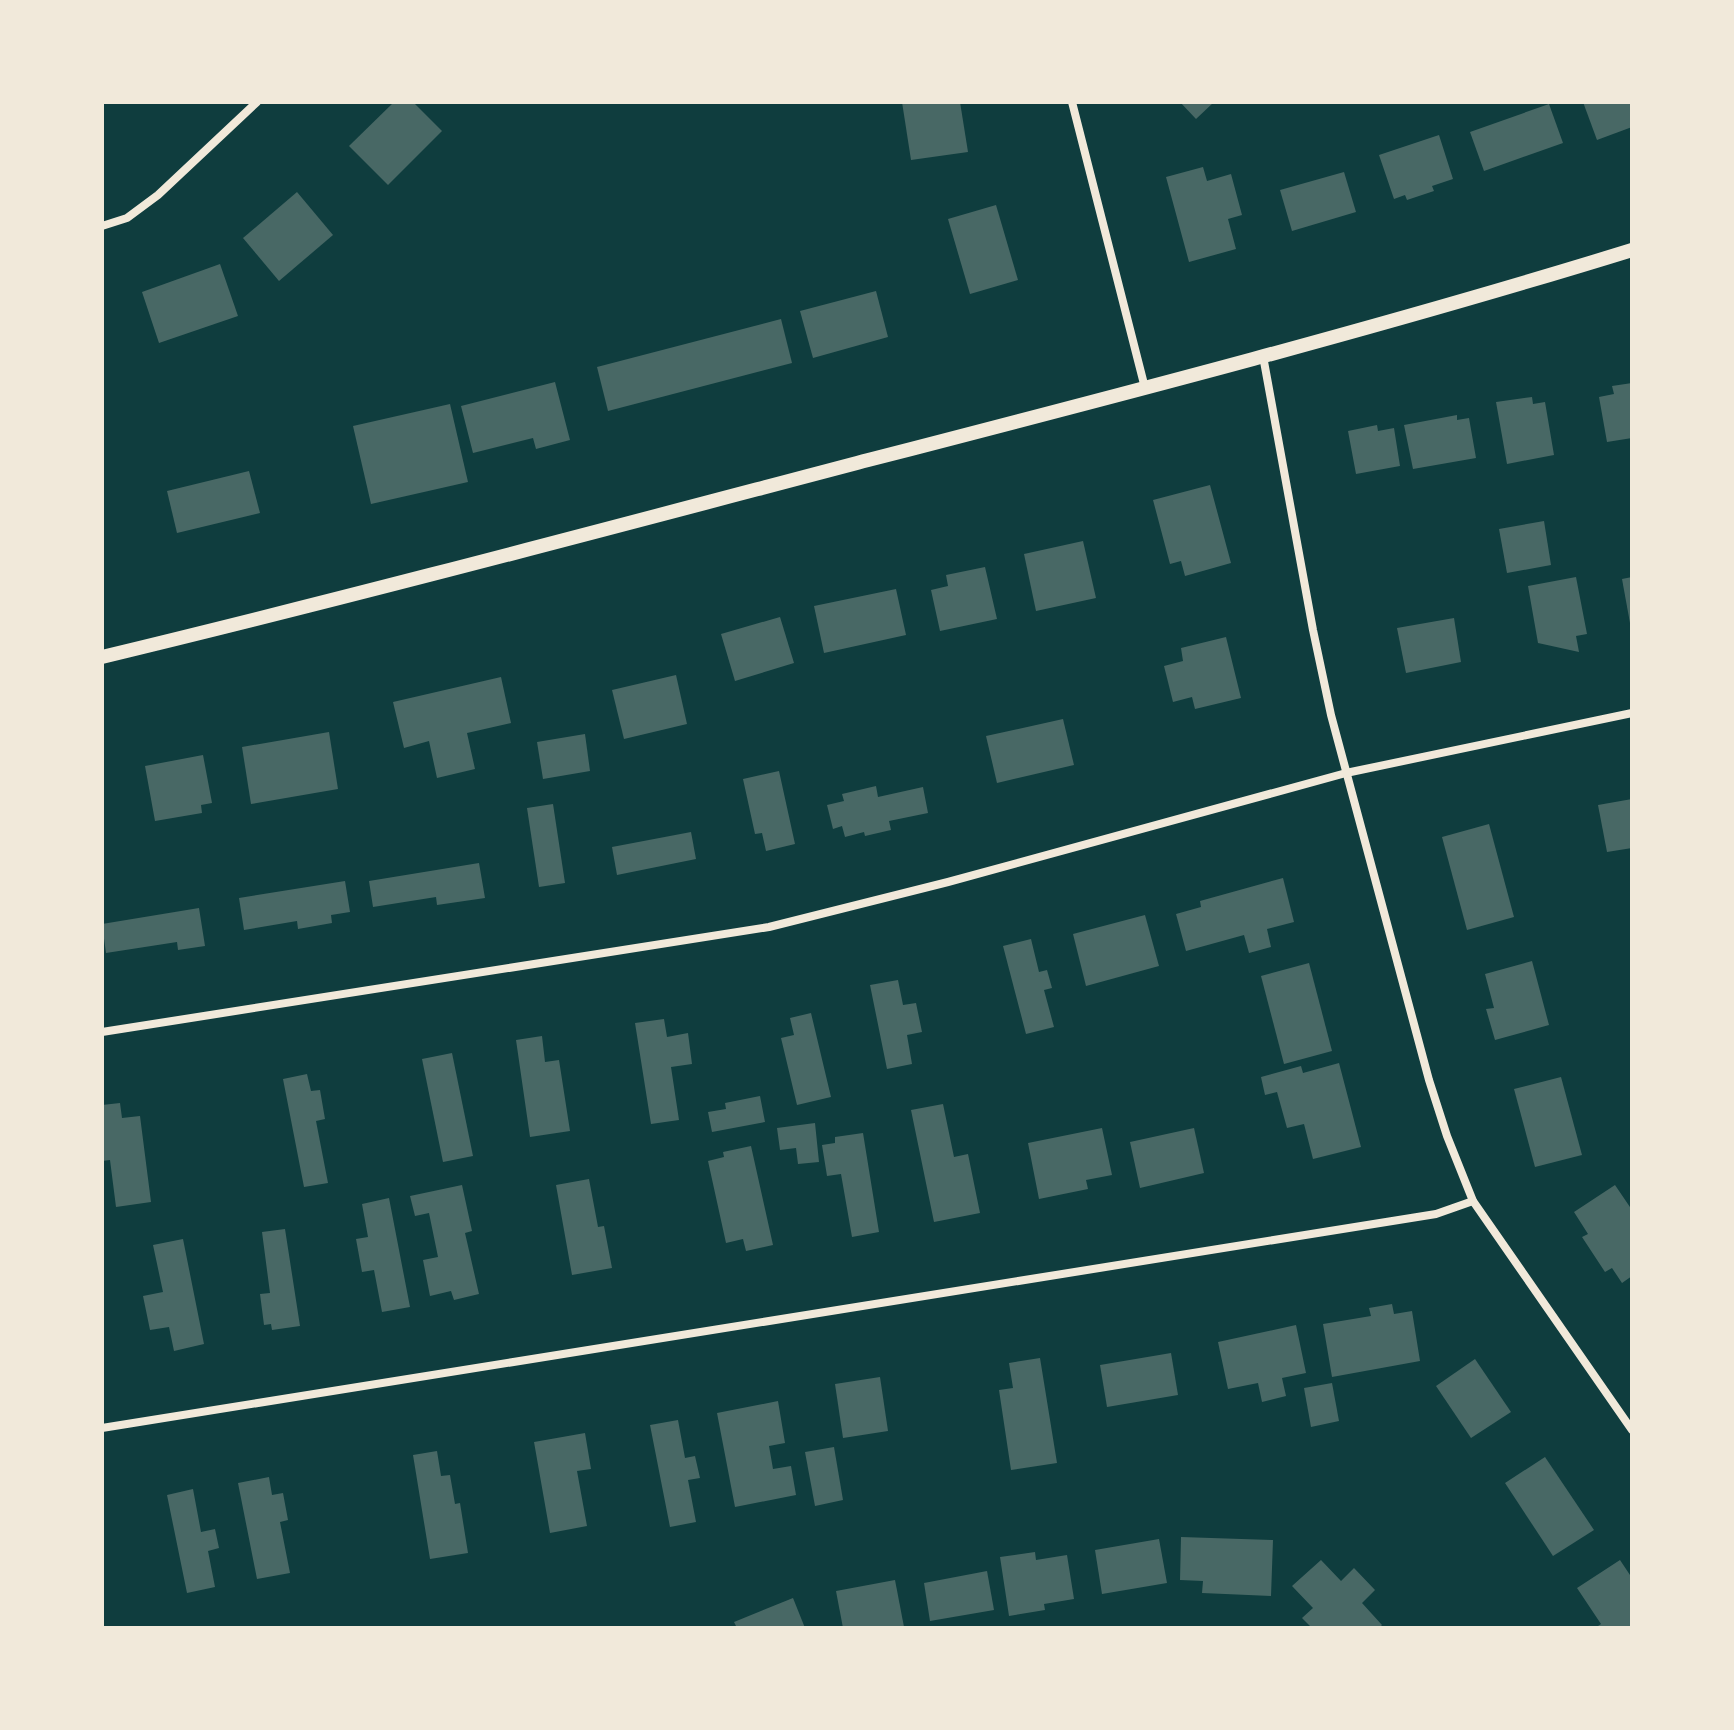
<svg xmlns="http://www.w3.org/2000/svg" width="1734" height="1730" font-family="Barlow,sans-serif">
<style>
.building{fill:#486865}
.lines{fill:none;stroke-linecap:round;stroke-linejoin:round}
.minor{stroke:#f1e9da;stroke-width:8}
.tertiary{stroke:#f1e9da;stroke-width:14}
</style>
<rect width="100%" height="100%" fill="#0f3d3e"/>
<!-- building -->
<g class="building">
<path d="M394 102H413L442 131 388 185 349 146Z"/>
<path d="M902 102H960L968 152 911 160Z"/>
<path d="M1180 102H1214L1196 119Z"/>
<path d="M1583 102H1632V127L1597 140Z"/>
<path d="M1549 104 1563 143 1484 171 1470 132Z"/>
<path d="M1439 135 1453 179 1432 186 1434 191 1407 200 1405 195 1394 199 1379 155Z"/>
<path d="M1203 167 1207 181 1231 174 1242 215 1228 219 1236 249 1189 262 1166 177Z"/>
<path d="M1344 172 1356 212 1292 231 1280 190Z"/>
<path d="M297 192 333 235 279 281 243 238Z"/>
<path d="M996 205 1018 280 970 294 948 219Z"/>
<path d="M220 264 238 316 159 343 142 292Z"/>
<path d="M876 291 888 337 813 358 800 311Z"/>
<path d="M781 319 792 363 608 411 597 367Z"/>
<path d="M555 382 570 440 536 449 533 438 473 453 461 406Z"/>
<path d="M1632 383V438L1607 442 1599 397 1614 394 1612 386Z"/>
<path d="M1532 397 1533 404 1545 402 1554 455 1507 464 1496 402Z"/>
<path d="M450 404 468 482 371 504 353 426Z"/>
<path d="M1457 415V420L1469 418 1476 458 1413 469 1404 425Z"/>
<path d="M1377 425 1378 431 1394 428 1400 466 1356 474 1348 431Z"/>
<path d="M249 471 260 513 177 533 167 491Z"/>
<path d="M1210 485 1231 563 1185 576 1181 561 1170 564 1153 500Z"/>
<path d="M1544 521 1551 565 1507 573 1499 529Z"/>
<path d="M1083 541 1096 598 1036 611 1024 554Z"/>
<path d="M985 567 997 619 940 631 931 590 948 586 946 575Z"/>
<path d="M1576 577 1587 634 1576 636 1579 652 1538 643 1528 586Z"/>
<path d="M1632 577V623H1630L1622 579Z"/>
<path d="M896 589 906 635 824 653 814 606Z"/>
<path d="M780 617 794 663 735 681 721 634Z"/>
<path d="M1454 618 1461 662 1406 673 1397 628Z"/>
<path d="M1226 637 1241 698 1195 709 1192 697 1173 702 1164 666 1183 661 1181 648Z"/>
<path d="M676 675 687 724 624 739 612 690Z"/>
<path d="M501 677 511 723 467 733 475 769 437 778 429 741 404 748 393 702Z"/>
<path d="M1063 719 1074 765 997 783 986 736Z"/>
<path d="M329 732 338 789 251 804 242 747Z"/>
<path d="M585 734 590 771 543 779 537 742Z"/>
<path d="M203 755 212 803 201 805 202 813 155 821 145 766Z"/>
<path d="M779 771 795 844 766 851 762 833 755 834 743 779Z"/>
<path d="M876 786 878 797 923 787 928 813 889 821 891 830 865 836 864 832 845 837 842 826 833 829 827 805 844 801 842 794Z"/>
<path d="M1632 799V848L1607 852 1598 805Z"/>
<path d="M553 804 565 883 539 887 527 808Z"/>
<path d="M1489 824 1514 917 1467 930 1442 837Z"/>
<path d="M691 832 696 859 617 875 612 847Z"/>
<path d="M479 863 485 898 437 905 436 897 373 907 369 881Z"/>
<path d="M1283 878 1294 922 1267 929 1271 947 1249 953 1244 935 1186 951 1176 914 1201 907 1200 901Z"/>
<path d="M345 881 350 912 331 915 332 923 298 929 297 921 244 930 239 898Z"/>
<path d="M199 908 205 946 178 950 177 942 106 953 102 924Z"/>
<path d="M1145 915 1159 966 1086 986 1073 934Z"/>
<path d="M1031 939 1039 972 1047 970 1052 988 1044 990 1054 1027 1026 1034 1003 946Z"/>
<path d="M1532 961 1549 1025 1495 1040 1486 1009 1494 1008 1485 974Z"/>
<path d="M1309 963 1332 1051 1284 1064 1261 976Z"/>
<path d="M898 980 903 1005 916 1003 922 1032 907 1035 912 1064 887 1069 870 985Z"/>
<path d="M811 1013 831 1097 797 1105 781 1038 794 1035 790 1018Z"/>
<path d="M664 1019 667 1037 688 1033 692 1064 671 1067 679 1120 651 1124 635 1023Z"/>
<path d="M542 1036 545 1062 559 1060 570 1131 530 1137 516 1040Z"/>
<path d="M452 1053 473 1156 443 1162 422 1059Z"/>
<path d="M1339 1063 1361 1147 1313 1159 1304 1124 1287 1128 1277 1092 1265 1095 1261 1077 1301 1066 1303 1073Z"/>
<path d="M307 1074 311 1091 320 1090 325 1119 316 1121 328 1183 304 1187 283 1079Z"/>
<path d="M1561 1077 1582 1155 1535 1167 1514 1089Z"/>
<path d="M760 1096 765 1122 712 1132 708 1112 726 1109 725 1103Z"/>
<path d="M120 1103 122 1118 140 1116 151 1202 116 1207 110 1160 102 1161V1105Z"/>
<path d="M943 1104 954 1157 968 1154 980 1213 934 1222 911 1110Z"/>
<path d="M815 1123 819 1162 798 1164 796 1148 780 1150 777 1128Z"/>
<path d="M1102 1128 1112 1175 1086 1180 1088 1189 1039 1199 1028 1143Z"/>
<path d="M1194 1128 1204 1173 1140 1188 1130 1142Z"/>
<path d="M863 1133 879 1232 852 1237 841 1174 827 1176 822 1145 835 1143V1137Z"/>
<path d="M751 1146 773 1245 746 1251 743 1239 726 1243 708 1161 724 1157 723 1152Z"/>
<path d="M589 1179 598 1227 604 1226 612 1268 572 1275 556 1185Z"/>
<path d="M462 1185 472 1231 465 1233 479 1294 454 1300 451 1291 430 1296 423 1260 438 1257 429 1213 415 1216 410 1196Z"/>
<path d="M1615 1185 1632 1210V1276L1622 1283 1612 1268 1605 1272 1582 1237 1588 1234 1574 1212Z"/>
<path d="M389 1198 410 1307 382 1312 374 1270 362 1272 356 1239 368 1237 362 1204Z"/>
<path d="M285 1229 300 1326 272 1330 271 1324 264 1325 260 1294 270 1293 262 1232Z"/>
<path d="M183 1239 204 1344 174 1351 169 1327 150 1330 143 1296 163 1292 153 1245Z"/>
<path d="M1392 1304 1394 1314 1412 1311 1420 1361 1332 1377 1323 1324 1371 1316 1369 1308Z"/>
<path d="M1296 1325 1306 1373 1282 1378 1286 1396 1262 1402 1258 1383 1228 1389 1218 1342Z"/>
<path d="M1171 1353 1178 1395 1107 1407 1100 1365Z"/>
<path d="M1040 1358 1057 1463 1011 1470 999 1390 1013 1388 1009 1363Z"/>
<path d="M1475 1359 1511 1412 1471 1438 1436 1386Z"/>
<path d="M880 1377 888 1431 843 1438 835 1384Z"/>
<path d="M1332 1383 1339 1421 1311 1427 1304 1388Z"/>
<path d="M778 1401 785 1443 769 1446 773 1469 791 1466 796 1495 735 1507 717 1413Z"/>
<path d="M678 1420 685 1458 695 1456 700 1478 688 1480 696 1522 670 1527 650 1425Z"/>
<path d="M585 1433 591 1469 577 1471 587 1526 550 1533 534 1442Z"/>
<path d="M834 1447 843 1500 815 1506 805 1452Z"/>
<path d="M437 1451 441 1476 450 1475 455 1504 460 1503 468 1553 430 1559 413 1455Z"/>
<path d="M1545 1457 1594 1530 1553 1556 1505 1483Z"/>
<path d="M269 1477 272 1495 283 1493 288 1520 280 1522 290 1573 257 1579 238 1483Z"/>
<path d="M193 1489 201 1532 215 1529 219 1548 208 1551 215 1587 187 1593 167 1495Z"/>
<path d="M1181 1537 1273 1540 1271 1596 1202 1593 1203 1581 1180 1580Z"/>
<path d="M1159 1539 1167 1583 1102 1594 1095 1550Z"/>
<path d="M1035 1552 1036 1560 1067 1555 1074 1599 1044 1604 1045 1610 1009 1616 1000 1557Z"/>
<path d="M1321 1560 1341 1581 1354 1568 1375 1590 1362 1603 1382 1625 1379 1628H1312L1302 1618 1313 1608 1292 1586Z"/>
<path d="M1620 1560 1632 1578V1628H1595L1601 1624 1577 1588Z"/>
<path d="M987 1571 994 1610 930 1621 924 1583Z"/>
<path d="M895 1580 904 1627 843 1628 836 1591Z"/>
<path d="M793 1598 805 1628H737L734 1622Z"/>
</g>
<g class="lines">
<!-- minor -->
<g class="minor">
<path d="M1072 102 1145 388"/>
<path d="M102 226 127 218 158 195 257 102"/>
<path d="M1263 356 1313 630 1331 715 1429 1080 1447 1136 1473 1201 1632 1430"/>
<path d="M102 1032 769 927 948 882 1346 773 1632 713"/>
<path d="M102 1428 1436 1214 1473 1201"/>
</g>
<!-- tertiary -->
<path class="tertiary" d="M102 657C355 596 606 529 857 463 1116 396 1376 329 1632 250"/>
</g>
<!-- border -->
<rect width="1734" height="1730" fill="none" stroke="#f1e9da" stroke-width="208"/>
</svg>
